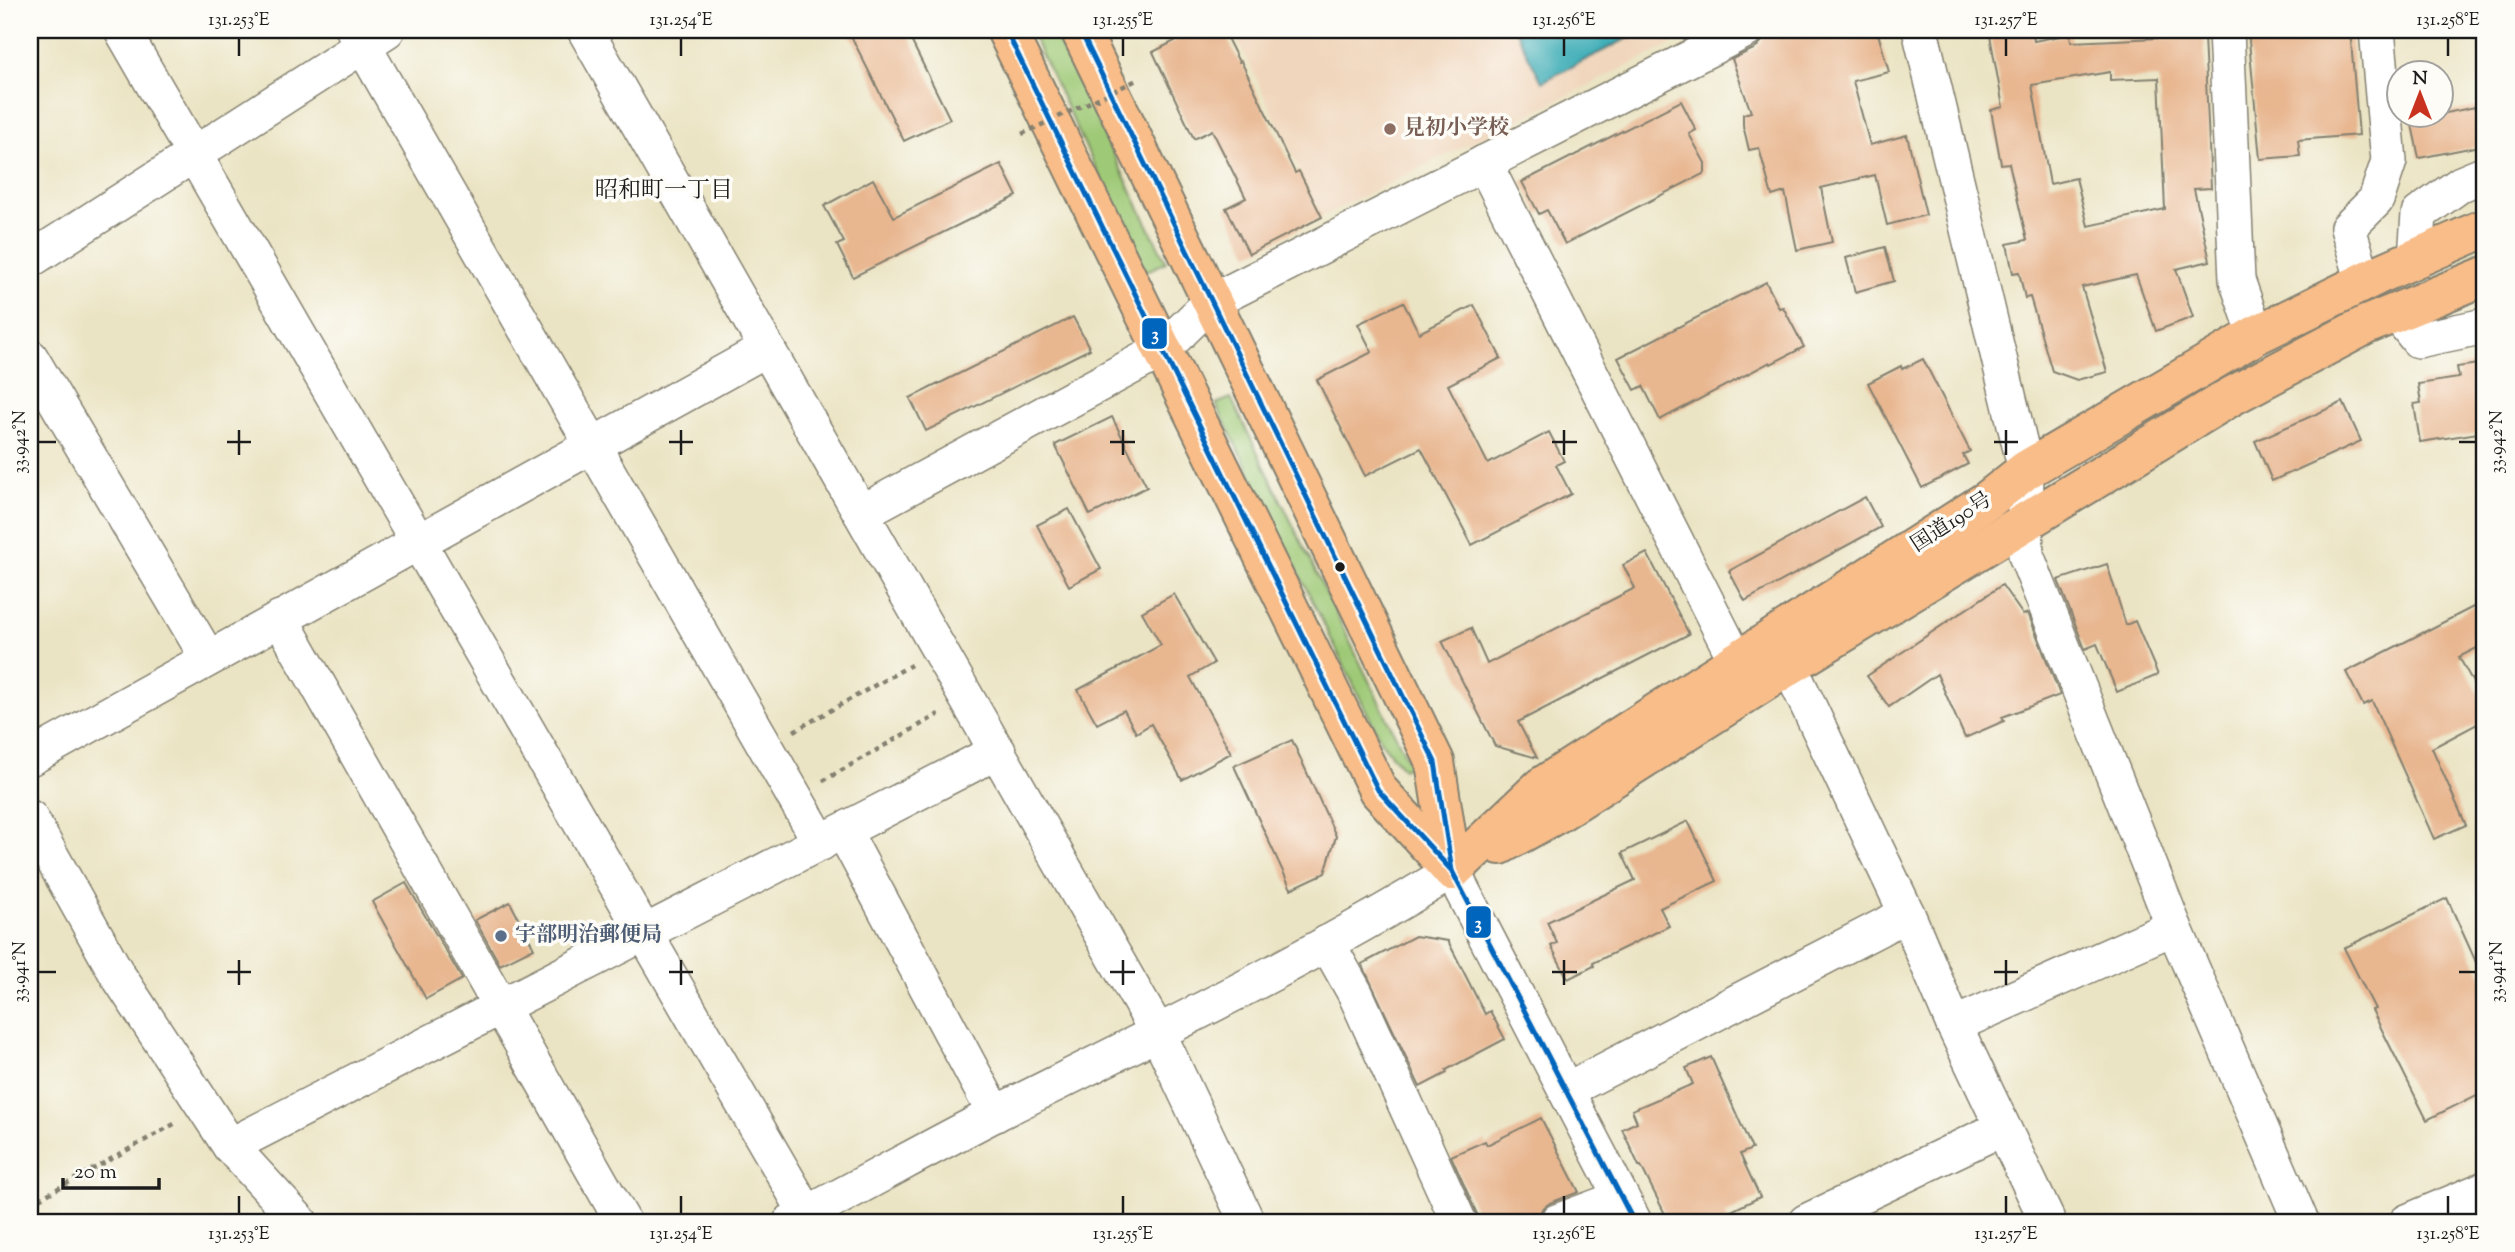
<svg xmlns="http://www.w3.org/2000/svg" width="2515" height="1252" font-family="'Sorts Mill Goudy','Noto Serif JP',serif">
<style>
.built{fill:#f0d6bc}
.green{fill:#9ec976;stroke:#5d7249;stroke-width:2}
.water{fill:#3bacb6;stroke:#2c6469;stroke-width:2}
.building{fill:#e8b68f;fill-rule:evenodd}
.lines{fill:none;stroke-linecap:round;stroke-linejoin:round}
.minor-casing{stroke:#848070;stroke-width:38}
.highway-casing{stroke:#848070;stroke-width:42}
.path{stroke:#848070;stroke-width:4.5;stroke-dasharray:5 5;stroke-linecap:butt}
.minor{stroke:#fff;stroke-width:35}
.highway{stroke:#f8bd89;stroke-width:38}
.path-bridge{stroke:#848070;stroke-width:4.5;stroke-dasharray:5 5;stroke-linecap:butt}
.bus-1-casing{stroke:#fdfcf7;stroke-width:10}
.bus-1{stroke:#0065bd;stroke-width:5}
.ticks{fill:none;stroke:#1c1c1c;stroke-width:2.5}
.education-dot{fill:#8d6e63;stroke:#fdfcf7;stroke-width:2.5}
.bus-dot{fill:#1c1c1c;stroke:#fdfcf7;stroke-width:2.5}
.service-dot{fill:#5c6f8a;stroke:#fdfcf7;stroke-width:2.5}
.labels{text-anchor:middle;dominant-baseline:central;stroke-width:7;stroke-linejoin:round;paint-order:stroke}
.education-label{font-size:21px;font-weight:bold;fill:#785e54;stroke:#fdfcf7;text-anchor:start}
.street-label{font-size:21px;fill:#1c1c1c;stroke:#fdfcf7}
.service-label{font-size:21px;font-weight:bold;fill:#4e5e75;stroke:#fdfcf7;text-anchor:start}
.neighbourhood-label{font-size:23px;fill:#1c1c1c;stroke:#fdfcf7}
.line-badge{stroke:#fdfcf7;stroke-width:2.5}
.badge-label{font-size:19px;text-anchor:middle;font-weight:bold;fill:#fff}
.neatline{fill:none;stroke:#1c1c1c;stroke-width:2.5}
.ticks-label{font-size:18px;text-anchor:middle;fill:#1c1c1c}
</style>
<rect width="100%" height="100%" fill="#fdfcf7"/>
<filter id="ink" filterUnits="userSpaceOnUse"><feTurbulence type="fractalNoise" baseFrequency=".0143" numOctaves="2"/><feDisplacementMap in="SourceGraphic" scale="14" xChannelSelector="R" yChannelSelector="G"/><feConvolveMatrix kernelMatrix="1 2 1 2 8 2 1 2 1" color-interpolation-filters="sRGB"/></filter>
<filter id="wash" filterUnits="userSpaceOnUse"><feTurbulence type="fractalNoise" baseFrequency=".00686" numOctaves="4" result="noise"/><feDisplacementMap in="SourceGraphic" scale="28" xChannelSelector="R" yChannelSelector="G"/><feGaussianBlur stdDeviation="1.57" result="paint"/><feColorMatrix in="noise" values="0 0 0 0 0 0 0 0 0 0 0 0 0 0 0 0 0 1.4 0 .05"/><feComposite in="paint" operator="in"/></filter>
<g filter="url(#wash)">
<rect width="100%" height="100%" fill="#ebe4c4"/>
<!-- built -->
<path class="built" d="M1233 30H1670L1676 42 1322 216Z"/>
<!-- green -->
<g class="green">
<path d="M1030 30H1053L1166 262 1145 272Z"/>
<path d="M1231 398 1410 765 1403 769 1382 743 1216 404Z"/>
</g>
<!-- water -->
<path class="water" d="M1521 30H1644L1542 82 1516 32Z"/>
<g id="blocks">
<!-- building -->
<g class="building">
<path d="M848 30H906L950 119 904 141Z"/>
<path d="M1196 30H1223L1239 62 1241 61 1295 173 1299 171 1322 217 1249 254 1226 208 1246 198 1212 130 1194 139 1153 52Z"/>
<path d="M1780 30H1877L1889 72 1853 81 1870 145 1907 135 1926 215 1887 225 1875 175 1821 188 1832 242 1797 250 1785 192 1772 196 1759 148 1749 150 1743 125V114L1751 112 1732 59 1756 48 1762 41 1765 35Z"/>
<path d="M1989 30H2032L2034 41 2070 34 2071 42 2204 36 2211 188 2194 189 2210 261 2176 269 2193 317 2156 331 2136 275 2082 287 2107 372 2077 380 2052 371 2030 297 2025 298 2019 272 2013 273 2007 244 2027 240 2009 163 2001 164 1991 110 2003 107ZM2110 72V80L2159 78 2165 209 2088 226 2076 178 2050 184 2032 85Z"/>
<path d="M2248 30H2350L2359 135 2298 140 2300 156 2260 159Z"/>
<path d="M1681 101 1696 130 1689 134 1705 163V173L1565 244 1547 210 1539 214 1522 182Z"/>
<path d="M2485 105V145L2419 158 2411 120 2441 116V114Z"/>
<path d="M1001 164 1017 196 853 277 837 245 844 242 824 206 873 179 894 217Z"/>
<path d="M1885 247 1894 281 1855 292 1846 258Z"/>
<path d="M1766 282 1779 308 1783 307 1804 347 1771 364 1770 362 1660 420 1643 386 1635 390 1618 358Z"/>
<path d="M1403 302 1419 333 1474 305 1501 358 1448 385 1488 464 1549 432 1564 461 1556 465 1571 494 1472 545 1421 448 1365 476 1317 380 1372 352 1358 324Z"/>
<path d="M1073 317 1090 349 926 431 910 398Z"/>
<path d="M1923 359 1970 451 1963 455 1968 464 1922 488 1868 383 1901 366 1902 369Z"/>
<path d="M2485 363V432L2420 442 2414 404 2421 403 2418 384 2459 378 2457 367Z"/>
<path d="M2343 402 2361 441 2272 481 2255 441Z"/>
<path d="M1112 417 1147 487 1090 515 1055 445Z"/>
<path d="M1865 497 1881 527 1745 601 1729 571Z"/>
<path d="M1069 509 1101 569 1069 586 1037 525Z"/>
<path d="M1647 553 1689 634 1518 722 1537 758 1495 746 1442 641 1471 628 1487 664 1635 588 1623 565Z"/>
<path d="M2107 564 2126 625 2135 621 2158 675 2117 692 2097 644 2085 649 2058 580Z"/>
<path d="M2002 585 2023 615 2028 613 2060 695 2002 717 2004 721 1965 738 1937 674 1889 707 1867 676Z"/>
<path d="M1174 594 1214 663 1190 677 1231 753 1182 780 1151 724 1136 733 1124 710 1097 724 1078 690 1161 645 1142 612Z"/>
<path d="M2485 601V644L2459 657 2485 704V720L2432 748 2466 825 2434 839 2372 701 2363 705 2346 672Z"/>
<path d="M1292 740 1336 836 1325 873 1291 889 1234 766Z"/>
<path d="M1688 821 1717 881 1660 908 1669 926 1593 963 1594 966 1568 979 1551 946 1557 943 1547 922 1635 880 1622 853Z"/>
<path d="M406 883 462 979 426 999 372 902Z"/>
<path d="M2447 898 2485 982V1091L2427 1120 2372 1010 2375 1009 2344 948Z"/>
<path d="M510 902 534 948 500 965 475 920Z"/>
<path d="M1415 936 1448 941 1485 1014 1490 1011 1505 1039 1446 1070 1447 1073 1420 1087 1362 964Z"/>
<path d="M1711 1057 1752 1149 1740 1154 1760 1197 1725 1214 1729 1222H1669L1641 1166H1639L1622 1129 1637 1122 1632 1110 1693 1084 1686 1068Z"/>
<path d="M1541 1118 1579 1192 1550 1203 1542 1209 1537 1222H1479L1477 1214 1451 1156 1485 1141 1487 1145Z"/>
</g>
</g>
</g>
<g filter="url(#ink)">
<use href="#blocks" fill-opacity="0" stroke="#848070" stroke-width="2"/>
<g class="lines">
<!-- minor casing -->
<g class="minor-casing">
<g id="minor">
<path d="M122 30 807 1214"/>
<path d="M354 30 821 843"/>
<path d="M585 30 1158 1033 1247 1222"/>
<path d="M1920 30 2026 470 2025 521 2026 555 2174 927 2301 1222"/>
<path d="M2226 30 2237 280 2256 335"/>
<path d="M1484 163 1737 662"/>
<path d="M2416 258 2419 214 2461 184 2485 174"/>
<path d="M30 260 387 30"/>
<path d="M2364 282 2348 228 2376 200 2389 161 2377 30"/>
<path d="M2396 312 2418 340 2485 326"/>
<path d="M30 357 208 658"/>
<path d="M861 513 1162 350 1211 302 1746 30"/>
<path d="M280 618 623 1222"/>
<path d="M1778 642 1907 914 1954 1025 2048 1222"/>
<path d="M30 758 766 349"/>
<path d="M30 818 117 974 230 1146 300 1222"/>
<path d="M844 832 995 1114"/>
<path d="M1327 943 1355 993 1459 1222"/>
<path d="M1954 1025 2174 927"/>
<path d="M1567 1090 1907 914"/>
<path d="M230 1146 998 751"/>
<path d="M791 1222C860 1187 928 1148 997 1113 1151 1036 1306 961 1452 871L1634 1222"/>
<path d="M1557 1222 1621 1198"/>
<path d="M1806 1222 2002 1128"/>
<path d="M2407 1222 2485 1189"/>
</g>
</g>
<!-- highway casing -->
<g class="highway-casing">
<g id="highway">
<path d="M1006 30 1378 790 1452 871"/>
<path d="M1080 30 1435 762 1452 871"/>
<path d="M1500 845 1558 813 1789 666 2230 397 2366 325 2485 276"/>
<path d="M1452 871 1541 787 1988 500 2026 470 2256 335 2382 273 2485 228"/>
</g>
</g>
<!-- path -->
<g class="path">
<path d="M794 731 911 665"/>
<path d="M823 781 939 714"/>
<path d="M30 1204 176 1123"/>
</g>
<!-- minor -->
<use href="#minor" class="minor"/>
<!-- highway -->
<use href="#highway" class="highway"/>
<!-- path-bridge -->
<path class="path-bridge" d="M1022 134 1139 79"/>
<!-- bus-1 casing -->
<g class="bus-1-casing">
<g id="bus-1">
<path d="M1006 30 1378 790 1452 871 1634 1222"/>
<path d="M1080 30 1435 762 1452 871"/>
</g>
</g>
<!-- bus-1 -->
<use href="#bus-1" class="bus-1"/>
</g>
</g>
<!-- ticks -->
<path class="ticks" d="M239 38V56M681 38V56M1123 38V56M1564 38V56M2006 38V56M2448 38V56M239 430V455M681 430V455M1123 430V455M1564 430V455M2006 430V455M38 442H56M227 442H251M669 442H693M1110 442H1135M1552 442H1577M1994 442H2018M2459 442H2476M239 960V985M681 960V985M1123 960V985M1564 960V985M2006 960V985M38 972H56M227 972H251M669 972H693M1110 972H1135M1552 972H1577M1994 972H2018M2459 972H2476M239 1196V1214M681 1196V1214M1123 1196V1214M1564 1196V1214M2006 1196V1214M2448 1196V1214"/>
<!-- markers -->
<circle class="education-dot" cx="1390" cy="129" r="7"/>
<circle class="bus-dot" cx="1340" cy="567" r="6"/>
<circle class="service-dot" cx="501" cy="936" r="7"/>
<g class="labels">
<!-- education labels -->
<g class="education-label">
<text x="1404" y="129">見初小学校</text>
</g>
<!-- street labels -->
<g class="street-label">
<text transform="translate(1952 523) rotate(-33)">国道190号</text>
</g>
<!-- service labels -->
<g class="service-label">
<text x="515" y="936">宇部明治郵便局</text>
</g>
<!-- neighbourhood labels -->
<g class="neighbourhood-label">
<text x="664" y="191">昭和町一丁目</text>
</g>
</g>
<g class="line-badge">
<rect x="1141" y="317" width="27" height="33" rx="7" fill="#0065bd"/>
<rect x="1465" y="905" width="27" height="34" rx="7" fill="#0065bd"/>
</g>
<g class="badge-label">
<text x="1155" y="340">3</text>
<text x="1478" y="929">3</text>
</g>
<!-- margin -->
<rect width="2515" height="1252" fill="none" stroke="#fdfcf7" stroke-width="77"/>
<!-- north arrow -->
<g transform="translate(2420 94)"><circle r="33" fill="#fdfcf7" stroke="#a3a29f" stroke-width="2"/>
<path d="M0-5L12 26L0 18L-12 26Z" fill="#c8321e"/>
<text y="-10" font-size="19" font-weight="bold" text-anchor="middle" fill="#1c1c1c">N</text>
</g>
<!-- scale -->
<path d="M63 1178v10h96v-10" fill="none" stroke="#1c1c1c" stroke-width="3.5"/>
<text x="74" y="1178" font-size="21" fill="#1c1c1c" stroke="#fdfcf7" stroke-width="5" paint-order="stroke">20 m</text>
<rect x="38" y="38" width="2438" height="1176" class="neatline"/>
<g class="ticks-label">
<text x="239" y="25">131.253°E</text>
<text x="681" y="25">131.254°E</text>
<text x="1123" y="25">131.255°E</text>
<text x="1564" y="25">131.256°E</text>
<text x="2006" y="25">131.257°E</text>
<text x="2448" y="25">131.258°E</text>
<text transform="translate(19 442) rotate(-90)" y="6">33.942°N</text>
<text transform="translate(2496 442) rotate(-90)" y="6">33.942°N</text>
<text transform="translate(19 972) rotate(-90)" y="6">33.941°N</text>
<text transform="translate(2496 972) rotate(-90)" y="6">33.941°N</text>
<text x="239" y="1239">131.253°E</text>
<text x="681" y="1239">131.254°E</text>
<text x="1123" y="1239">131.255°E</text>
<text x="1564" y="1239">131.256°E</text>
<text x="2006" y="1239">131.257°E</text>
<text x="2448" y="1239">131.258°E</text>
</g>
</svg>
